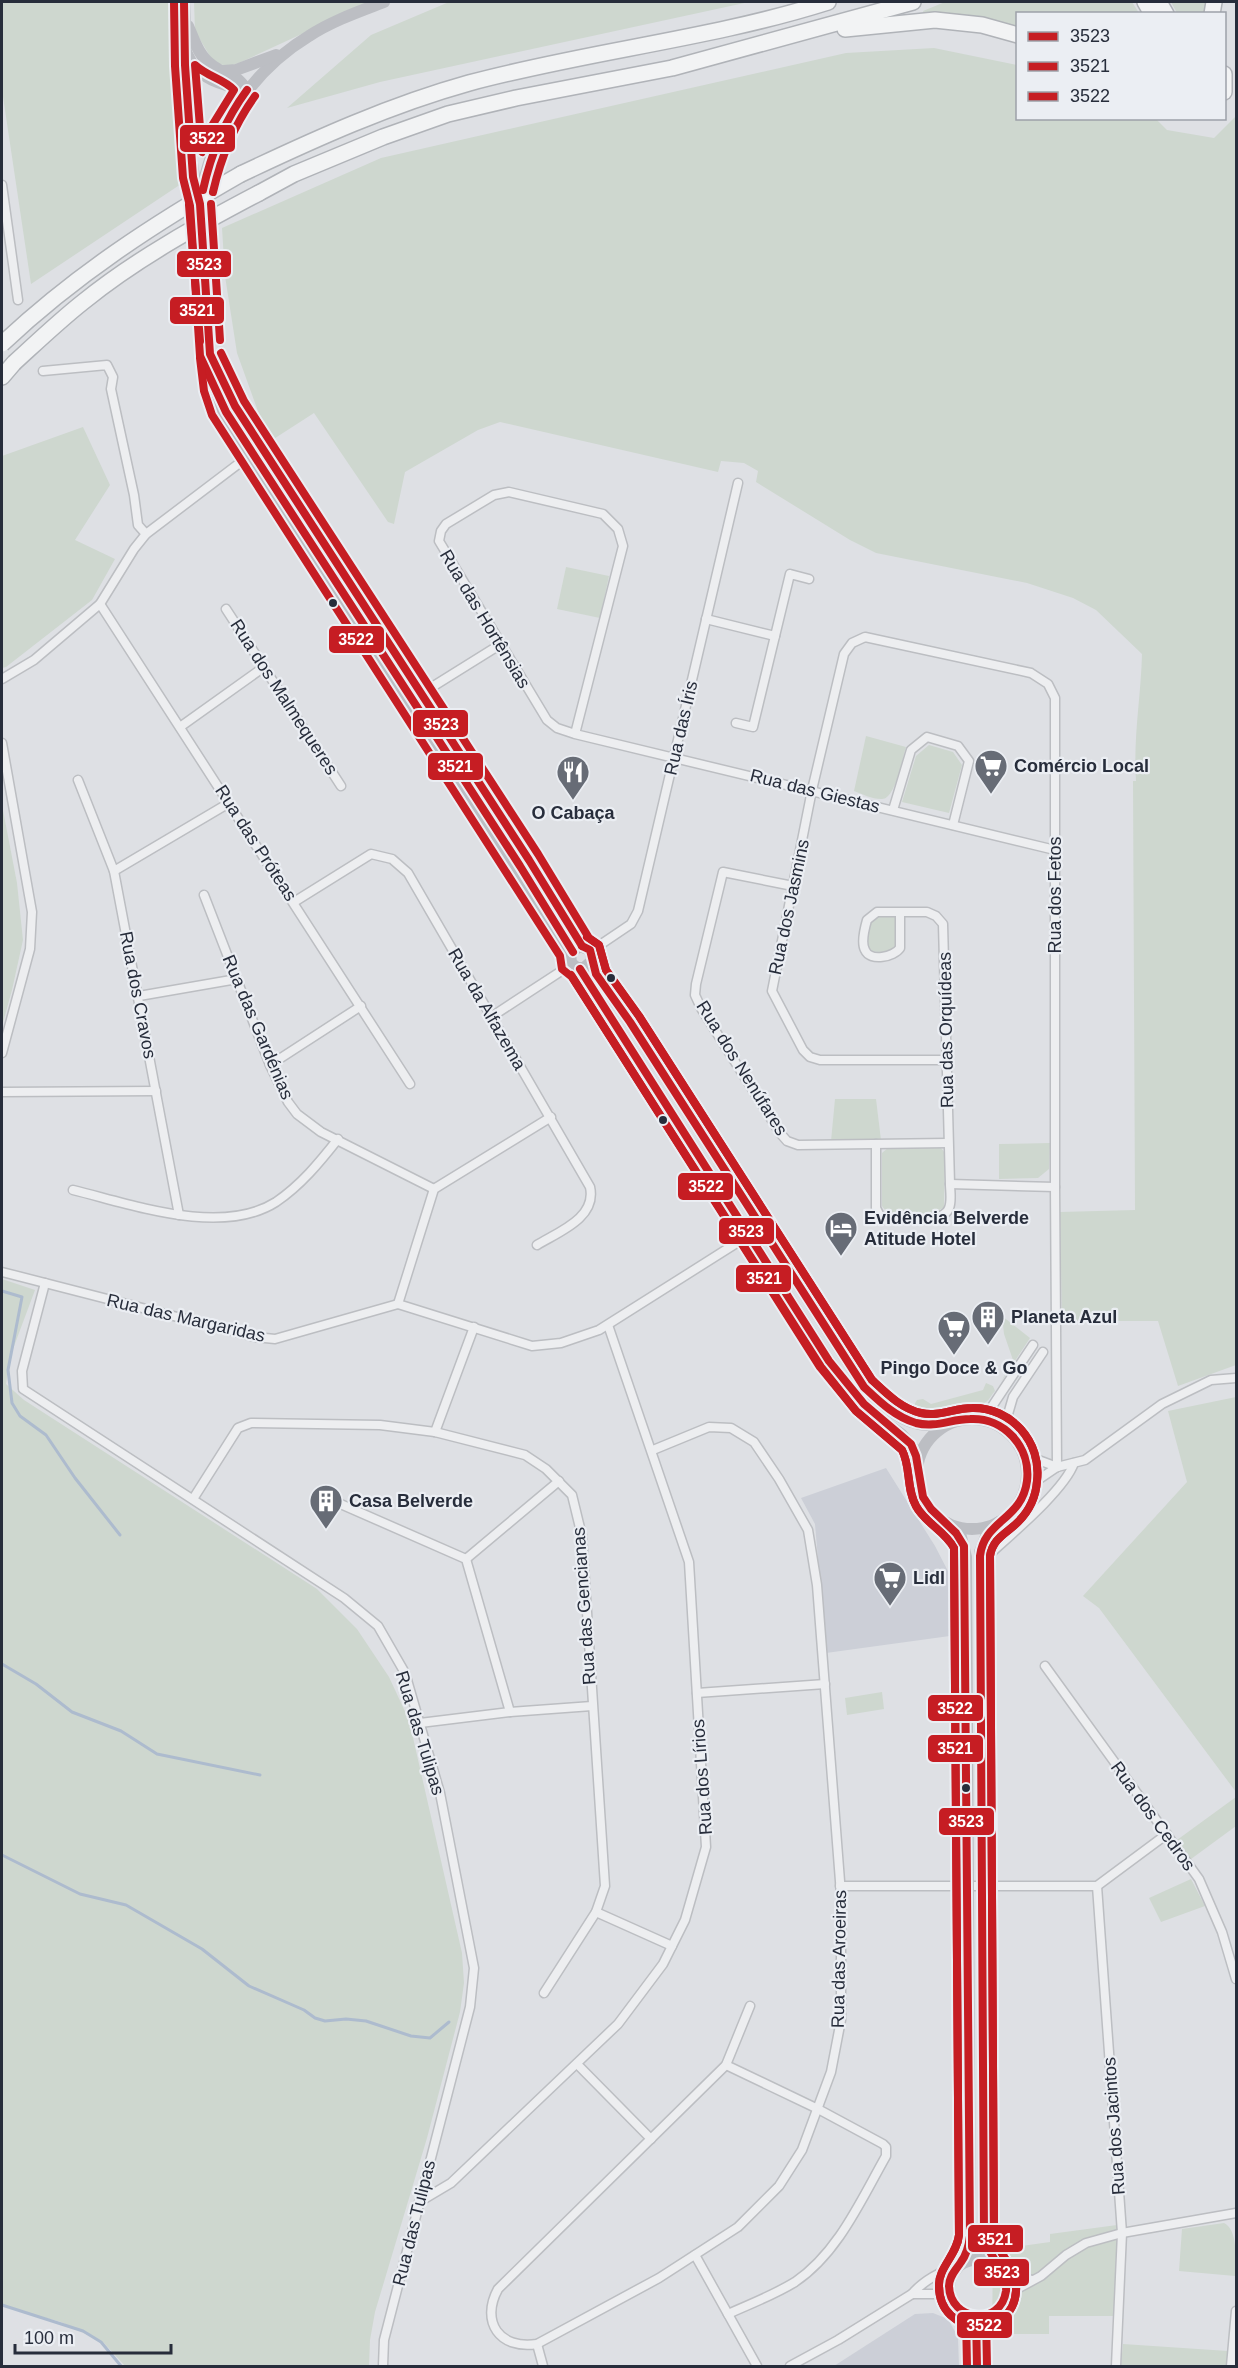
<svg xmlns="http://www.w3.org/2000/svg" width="1238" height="2368" font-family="Helvetica,sans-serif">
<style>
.built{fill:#cccfd7}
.green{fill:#ced7cf}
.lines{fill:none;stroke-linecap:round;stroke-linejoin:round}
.stream{stroke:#adbbce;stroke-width:3}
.street-casing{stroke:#bcbec2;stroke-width:11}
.highway-casing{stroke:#b0b3b8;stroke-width:18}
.street{stroke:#edeef0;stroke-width:8}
.secondary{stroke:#bcbec3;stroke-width:12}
.highway{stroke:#f2f3f4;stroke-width:15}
.highway-bridge-casing{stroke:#b0b3b8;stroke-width:18;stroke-linecap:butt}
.highway-bridge{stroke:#f2f3f4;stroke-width:15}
.bus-1-casing{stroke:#ebeef3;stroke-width:12}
.bus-2-casing{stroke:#ebeef3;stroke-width:12}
.bus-3-casing{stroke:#ebeef3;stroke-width:12}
.bus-1{stroke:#c61d23;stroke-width:8}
.bus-2{stroke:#c61d23;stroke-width:8}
.bus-3{stroke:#c61d23;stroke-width:8}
.bus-dot{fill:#272d3b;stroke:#ebeef3;stroke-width:2}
.labels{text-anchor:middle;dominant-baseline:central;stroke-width:4.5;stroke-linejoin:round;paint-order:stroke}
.street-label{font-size:18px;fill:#272d3b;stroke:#ebeef3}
.poi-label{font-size:18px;font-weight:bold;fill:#272d3b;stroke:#ebeef3;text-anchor:start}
.line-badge{stroke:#ebeef3;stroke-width:2}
.badge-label{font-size:16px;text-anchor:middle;font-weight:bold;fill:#fff}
</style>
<rect width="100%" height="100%" fill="#dee0e4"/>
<!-- built -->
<g class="built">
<path d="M886 1468 935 1546 952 1579 957 1635 826 1653 815 1524 801 1498Z"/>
<path d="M933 2313 948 2319 958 2337 959 2366H834L915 2314Z"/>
</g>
<!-- green -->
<g class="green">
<path d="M2 2H173L187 180 31 284 2 90Z"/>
<path d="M194 2H371L239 63 228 66 214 63 195 31Z"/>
<path d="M449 2H749L380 82 287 108 371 35Z"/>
<path d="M945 2H1132L1139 13 1018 14 1017 28 924 15 923 11Z"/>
<path d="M1171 2H1209L1206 14 1177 13Z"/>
<path d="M934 48 1017 65 1018 118 1156 119 1167 130 1214 138 1236 116V1365L1178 1386 1158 1321H1062L1060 1212 1135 1210 1133 781H1136C1133 738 1141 696 1142 654L1096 610 1073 598 1027 583 876 553 850 540 756 482 758 471 744 463 721 461 718 472 500 422 478 430 405 472 394 524 388 522 314 413 269 442 237 353 225 276 222 228 381 158 846 53Z"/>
<path d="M83 427 110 485 75 540 115 559 92 600 6 667 2 668V456Z"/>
<path d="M566 567 609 576 600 618 557 609Z"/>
<path d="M866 736 906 747C902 759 895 801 881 799 872 799 862 794 854 791Z"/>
<path d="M929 745 953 752 962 765 949 813 902 802 916 756Z"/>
<path d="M2 805 17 883 23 940 12 990 2 1026Z"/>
<path d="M877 915 896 916 897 946 887 954 868 950C863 937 868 925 877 915Z"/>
<path d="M835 1099H876L881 1140 831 1141Z"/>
<path d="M1050 1143 1049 1169 1038 1178 999 1179V1144Z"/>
<path d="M934 1145 941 1148 945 1153 944 1207C934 1216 889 1220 882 1206V1153L888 1148Z"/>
<path d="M2 1279 35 1290 10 1357 6 1384 24 1400 317 1589 357 1629 389 1677 409 1720 462 1953 464 1983 460 2012 427 2138 375 2312 370 2340 369 2366H125L104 2343 61 2322 2 2306Z"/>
<path d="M1002 1316 1030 1338 1001 1382 1013 1360 1004 1334Z"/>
<path d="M859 1366 867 1369 903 1402 901 1411C883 1400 870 1386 857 1369Z"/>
<path d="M986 1383 993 1386 995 1391C992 1394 990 1399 986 1402 983 1404 932 1418 927 1418 919 1418 917 1414 910 1412L917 1400 923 1399 931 1404 983 1390Z"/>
<path d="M1236 1397V1792L1099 1608 1083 1596 1187 1482 1168 1411Z"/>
<path d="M882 1692 884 1709 847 1715 845 1698Z"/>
<path d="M1236 1797V1826L1191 1859 1177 1840Z"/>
<path d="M1191 1879 1205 1906 1161 1922 1149 1898Z"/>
<path d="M1224 2223C1238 2230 1236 2259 1235 2276L1179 2271 1182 2229Z"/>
<path d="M1117 2225 1114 2316H1049V2334H992L993 2250 1050 2242V2234Z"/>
<path d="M1123 2344 1228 2351 1226 2366H1121Z"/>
</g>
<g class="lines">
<!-- stream -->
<g class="stream">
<path d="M2 1291 22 1297 8 1370 12 1403 20 1416 46 1435 75 1478 120 1535"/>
<path d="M2 1664 36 1684 72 1712 121 1731 157 1754 260 1775"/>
<path d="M2 1855 80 1894 126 1905 202 1949 249 1986 304 2010 315 2018 325 2021 346 2019 366 2021 411 2036 430 2038 449 2022"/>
<path d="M2 2305 83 2331 101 2342 121 2366"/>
</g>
<!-- street casing -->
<g class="street-casing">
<g id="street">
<path d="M2 185 18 300"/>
<path d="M43 371 107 365 113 377 111 389 134 495 138 525 146 534"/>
<path d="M100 604 410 1084"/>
<path d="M226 609 341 786"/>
<path d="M706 619 775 636"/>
<path d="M2 679 34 660 100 604 134 549 146 534 262 446"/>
<path d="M408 702 501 644"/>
<path d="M736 723 753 727 790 574 809 579"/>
<path d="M180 727 264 667"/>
<path d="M575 734 623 546 618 529 603 514 509 492 494 495 446 524 441 531 439 541 547 720 557 728 575 734 1055 850"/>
<path d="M2 743 32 912 30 949 2 1053"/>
<path d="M78 780 114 871 179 1215"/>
<path d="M893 810 911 750 927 737 958 746 969 761 953 825"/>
<path d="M114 871 229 803"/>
<path d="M793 886 723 872 696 984 695 995 701 1008 780 1133 787 1141 798 1145 948 1143"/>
<path d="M204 895 270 1065 288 1102 297 1114 321 1132 434 1189"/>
<path d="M294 902 371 854 392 859 408 873 590 1187C597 1218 558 1232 537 1245"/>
<path d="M591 951 631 924 638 911 738 483"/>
<path d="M139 996 237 979"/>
<path d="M491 1017 572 964"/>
<path d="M946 1060H820L810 1057 803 1050 772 991 812 790 844 654 852 643 865 637 1031 673 1048 684 1055 698V1187L1057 1467"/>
<path d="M270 1065 361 1006"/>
<path d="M2 1092 156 1091"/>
<path d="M876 1144V1208L880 1216 887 1219C901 1219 944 1224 949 1208 952 1201 950 1191 950 1184L943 924 936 916 927 912H877L867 920C865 927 861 943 865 950 870 962 894 957 900 948V912"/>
<path d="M950 1184 1055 1187"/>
<path d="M73 1190C131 1204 221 1237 276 1202 301 1185 319 1163 338 1139"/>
<path d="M2 1272 255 1337 275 1339 398 1304 532 1346 561 1343 599 1330 762 1227"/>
<path d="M45 1283 22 1371 23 1389 344 1598 378 1626 405 1673 440 1793 474 1968 470 2007 384 2340 383 2366"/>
<path d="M398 1304 434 1189 551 1117"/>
<path d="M975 1418 991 1408 1033 1345"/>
<path d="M1004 1428 1013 1397 1043 1352"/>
<path d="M435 1432 474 1327"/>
<path d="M653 1450 709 1427 731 1428 754 1442 779 1479 808 1530 817 1585 841 1894V2020L831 2072 802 2150 779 2186 738 2227 659 2278 537 2344C500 2350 480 2322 498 2289L726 2065 750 2006"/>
<path d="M1025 1455 1057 1467"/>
<path d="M1026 1488 1057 1467 1085 1460 1162 1404 1211 1380 1236 1378"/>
<path d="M320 1495 466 1559 510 1712"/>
<path d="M193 1499 238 1428 251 1423 380 1425 435 1432 525 1455 546 1469 572 1495 582 1536 605 1886 596 1912 544 1993"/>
<path d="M992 1552C1014 1532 1065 1489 1074 1463"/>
<path d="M466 1559 559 1481"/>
<path d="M1045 1666 1199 1879 1222 1932 1236 1979"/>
<path d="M697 1693 825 1684"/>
<path d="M420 1723 510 1712 592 1706"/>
<path d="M840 1886H1097L1167 1834"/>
<path d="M1097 1886 1122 2233 1116 2366"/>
<path d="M596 1912 672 1946"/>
<path d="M577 2064 651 2139"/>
<path d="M726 2065 818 2109 883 2144 886 2147V2156C861 2200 838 2253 795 2282 774 2295 750 2304 728 2314"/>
<path d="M419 2202 451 2183 618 2024 663 1964 685 1920 706 1847 689 1562 608 1325"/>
<path d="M695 2255 757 2366"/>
<path d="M999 2268 1016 2277 1032 2280"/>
<path d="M1004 2301 1017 2289 1041 2276 1066 2255 1086 2243 1122 2233 1236 2213"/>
<path d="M953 2303 936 2294H912C923 2281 941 2271 958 2266"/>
<path d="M537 2344 543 2366"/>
<path d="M790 2366 838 2340 912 2294"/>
<path d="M1231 2366 1236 2311"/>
</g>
</g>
<!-- highway casing -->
<g class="highway-casing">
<g id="highway">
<path d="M1145 2 1152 14"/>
<path d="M1159 2 1166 14"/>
<path d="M1212 14 1214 2"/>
<path d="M845 29 935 20 982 25 1018 35"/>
<path d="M1224 74V92"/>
<path d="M241 174C315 139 390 105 469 83 588 51 711 39 828 2"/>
<path d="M259 193 294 174 383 137 448 114 516 98 672 68 913 2"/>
<path d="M2 377 14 363"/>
</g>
</g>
<!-- street -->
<use href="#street" class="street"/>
<!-- secondary -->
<g class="secondary">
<path d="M184 2C188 67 183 136 199 200"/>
<path d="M384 2C358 12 332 21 309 36 250 72 210 133 200 202 198 221 202 242 203 261 206 304 209 346 213 389L221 409 249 456 299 529 570 952"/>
<path d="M188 26C194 40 199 57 213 66 229 78 232 70 247 90"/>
<path d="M187 54C197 79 223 85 247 90"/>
<path d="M224 71 236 70 276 55"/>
<path d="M215 366 235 406 529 860 582 946"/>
<path d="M592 961 584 968H577L571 963 570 952 580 946 590 950 596 974 630 1022 864 1387C882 1404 901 1424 927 1425 936 1426 947 1422 955 1421"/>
<path d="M580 969 829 1361 853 1392 876 1416 901 1434 914 1449 917 1468"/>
<circle cx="972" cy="1474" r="55"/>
<path d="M947 1523 961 1537 966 1557 970 2236C969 2246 966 2255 961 2263 955 2271 949 2276 949 2287 949 2324 1002 2327 1006 2291 1008 2270 985 2259 984 2236L982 1659 980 1552 987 1534 999 1522"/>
<path d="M960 2265C971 2258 981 2258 994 2264"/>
<path d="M976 2317 977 2366"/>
</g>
<!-- highway -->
<use href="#highway" class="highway"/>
<!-- highway-bridge casing -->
<g class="highway-bridge-casing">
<g id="highway-bridge">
<path d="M2 344C74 276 155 223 241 174"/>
<path d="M14 363C37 342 59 321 83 302 136 259 198 225 259 193"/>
</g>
</g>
<!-- highway-bridge -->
<use href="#highway-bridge" class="highway-bridge"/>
<!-- bus-1 casing -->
<g class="bus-1-casing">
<g id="bus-1">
<path d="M184 2 185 65 193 177 200 204 210 354 235 406 529 860 582 946"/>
<path d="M203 190C211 153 225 120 247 90"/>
<path d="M580 969 829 1361 864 1404 911 1444 916 1456 923 1497 931 1509 956 1533 964 1546 970 2236C969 2245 967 2254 961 2262 956 2270 949 2276 949 2286 950 2322 1001 2327 1006 2291 1008 2272 987 2255 984 2236L980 1556C984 1520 1022 1520 1027 1481 1031 1447 1004 1417 970 1419 951 1419 936 1428 916 1423 895 1417 879 1401 864 1387L630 1022 596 974 590 950 582 946"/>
<path d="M976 2317 977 2366"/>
</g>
</g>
<!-- bus-2 casing -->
<g class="bus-2-casing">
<g id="bus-2">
<path d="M174 2 175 66 183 178 190 206 200 356 226 412 520 866 573 952"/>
<path d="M213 192C221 157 234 125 255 96"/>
<path d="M571 975 820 1367 856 1411 902 1450C911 1467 906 1488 916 1506 925 1523 945 1531 954 1548L959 2235C957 2255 938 2268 939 2286 939 2337 1013 2340 1016 2291 1018 2269 998 2255 994 2235L990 1556C993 1538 1006 1534 1018 1522 1029 1511 1036 1496 1037 1481 1042 1442 1011 1407 972 1408 954 1408 939 1417 921 1413 902 1409 887 1394 872 1380L639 1016 606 970 599 945 587 937"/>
<path d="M966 2317 967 2366"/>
</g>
</g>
<!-- bus-3 casing -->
<g class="bus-3-casing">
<g id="bus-3">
<path d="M195 65C208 77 224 79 234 90L213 124 202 152Z"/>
<path d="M211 204 220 340"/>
<path d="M189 205 200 341"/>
<path d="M200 358 204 391 212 415 560 956 562 969 572 977 821 1367 856 1411 902 1450C911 1467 906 1488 916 1506 925 1523 945 1531 954 1548L959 2235C957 2255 938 2268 939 2286 939 2337 1013 2340 1016 2291 1018 2269 998 2255 994 2235L990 1556C993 1538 1006 1534 1018 1522 1029 1511 1036 1496 1037 1481 1042 1442 1011 1407 972 1408 954 1408 939 1417 921 1413 902 1409 887 1394 872 1380L639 1016 606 970 599 945 589 938 538 854 244 401 221 353"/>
<path d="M986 2317 987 2366"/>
</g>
</g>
<!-- bus-1 -->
<use href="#bus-1" class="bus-1"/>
<!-- bus-2 -->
<use href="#bus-2" class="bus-2"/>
<!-- bus-3 -->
<use href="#bus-3" class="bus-3"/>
</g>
<!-- icons -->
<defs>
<g id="supermarket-pin" transform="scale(1.725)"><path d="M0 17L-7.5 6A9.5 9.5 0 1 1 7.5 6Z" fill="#676c76" stroke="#ebeef3"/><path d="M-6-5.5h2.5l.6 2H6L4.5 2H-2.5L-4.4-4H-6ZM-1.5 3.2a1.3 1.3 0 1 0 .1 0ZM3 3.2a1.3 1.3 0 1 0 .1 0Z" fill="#fff"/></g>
<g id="restaurant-pin" transform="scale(1.725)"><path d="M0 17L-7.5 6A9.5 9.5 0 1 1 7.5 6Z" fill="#676c76" stroke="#ebeef3"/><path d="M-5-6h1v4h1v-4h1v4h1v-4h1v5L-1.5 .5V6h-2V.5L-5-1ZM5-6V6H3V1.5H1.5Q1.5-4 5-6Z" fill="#fff"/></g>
<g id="hotel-pin" transform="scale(1.725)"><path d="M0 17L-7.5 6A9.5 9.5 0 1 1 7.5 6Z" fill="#676c76" stroke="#ebeef3"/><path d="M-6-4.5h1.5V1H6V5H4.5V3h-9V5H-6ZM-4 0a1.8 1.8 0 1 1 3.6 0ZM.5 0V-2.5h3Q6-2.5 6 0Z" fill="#fff"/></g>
<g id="building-pin" transform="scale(1.725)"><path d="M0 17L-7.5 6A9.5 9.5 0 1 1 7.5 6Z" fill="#676c76" stroke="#ebeef3"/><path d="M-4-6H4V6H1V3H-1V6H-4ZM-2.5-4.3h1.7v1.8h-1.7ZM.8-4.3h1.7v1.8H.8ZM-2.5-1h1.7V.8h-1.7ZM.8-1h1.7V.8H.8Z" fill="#fff"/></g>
</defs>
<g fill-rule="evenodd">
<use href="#supermarket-pin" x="991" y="766"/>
<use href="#restaurant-pin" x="573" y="772"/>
<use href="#hotel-pin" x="841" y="1228"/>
<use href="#building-pin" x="988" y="1317"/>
<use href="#supermarket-pin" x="954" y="1327"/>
<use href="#building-pin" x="326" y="1501"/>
<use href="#supermarket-pin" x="890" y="1578"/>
</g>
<!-- markers -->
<g class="bus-dot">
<circle cx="333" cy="603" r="5"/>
<circle cx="611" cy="978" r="5"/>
<circle cx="663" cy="1120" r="5"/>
<circle cx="966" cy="1788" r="5"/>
</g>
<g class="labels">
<!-- street labels -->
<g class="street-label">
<text transform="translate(485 619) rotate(59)">Rua das Hortênsias</text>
<text transform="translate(284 697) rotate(57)">Rua dos Malmequeres</text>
<text transform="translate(681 728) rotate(-77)">Rua das Íris</text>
<text transform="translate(815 791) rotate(14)">Rua das Giestas</text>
<text transform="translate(256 843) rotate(57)">Rua das Próteas</text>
<text transform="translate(1055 895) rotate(-90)">Rua dos Fetos</text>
<text transform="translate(789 907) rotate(-78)">Rua dos Jasmins</text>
<text transform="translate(138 995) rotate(79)">Rua dos Cravos</text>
<text transform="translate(487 1009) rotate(60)">Rua da Alfazema</text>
<text transform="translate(258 1027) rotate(67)">Rua das Gardénias</text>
<text transform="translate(946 1030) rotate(-91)">Rua das Orquídeas</text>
<text transform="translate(742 1068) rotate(58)">Rua dos Nenúfares</text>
<text transform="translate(186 1318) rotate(13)">Rua das Margaridas</text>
<text transform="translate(584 1606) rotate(-94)">Rua das Gencianas</text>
<text transform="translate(420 1733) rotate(73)">Rua das Tulipas</text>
<text transform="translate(702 1777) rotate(-94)">Rua dos Lírios</text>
<text transform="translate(1153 1816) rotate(54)">Rua dos Cedros</text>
<text transform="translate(839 1959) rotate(-89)">Rua das Aroeiras</text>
<text transform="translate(1114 2126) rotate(-94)">Rua dos Jacintos</text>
<text transform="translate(414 2223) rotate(-76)">Rua das Tulipas</text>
</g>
<!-- poi labels -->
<g class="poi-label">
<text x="1014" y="766">Comércio Local</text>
<text x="573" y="813" text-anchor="middle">O Cabaça</text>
<text x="864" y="1218">Evidência Belverde<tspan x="864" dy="21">Atitude Hotel</tspan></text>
<text x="1011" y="1317">Planeta Azul</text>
<text x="954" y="1368" text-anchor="middle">Pingo Doce &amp; Go</text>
<text x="349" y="1501">Casa Belverde</text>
<text x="913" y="1578">Lidl</text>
</g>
</g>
<g class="line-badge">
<rect x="179" y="124" width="57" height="29" rx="6" fill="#c61d23"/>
<rect x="176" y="250" width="56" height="28" rx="6" fill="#c61d23"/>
<rect x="169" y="296" width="56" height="29" rx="6" fill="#c61d23"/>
<rect x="328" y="625" width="57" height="29" rx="6" fill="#c61d23"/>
<rect x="412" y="709" width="57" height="29" rx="6" fill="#c61d23"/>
<rect x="427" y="752" width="57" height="29" rx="6" fill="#c61d23"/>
<rect x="677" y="1172" width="57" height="29" rx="6" fill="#c61d23"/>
<rect x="718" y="1217" width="57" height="28" rx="6" fill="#c61d23"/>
<rect x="735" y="1264" width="57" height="29" rx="6" fill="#c61d23"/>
<rect x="927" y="1694" width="57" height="28" rx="6" fill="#c61d23"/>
<rect x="927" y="1734" width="57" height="29" rx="6" fill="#c61d23"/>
<rect x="938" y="1807" width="57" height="29" rx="6" fill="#c61d23"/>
<rect x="967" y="2224" width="57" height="29" rx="6" fill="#c61d23"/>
<rect x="973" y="2258" width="57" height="29" rx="6" fill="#c61d23"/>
<rect x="956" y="2311" width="57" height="28" rx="6" fill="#c61d23"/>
</g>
<g class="badge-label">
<text x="207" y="144">3522</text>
<text x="204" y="270">3523</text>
<text x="197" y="316">3521</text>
<text x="356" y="645">3522</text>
<text x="441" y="730">3523</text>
<text x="455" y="772">3521</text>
<text x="706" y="1192">3522</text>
<text x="746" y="1237">3523</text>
<text x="764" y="1284">3521</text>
<text x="955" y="1714">3522</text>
<text x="955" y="1754">3521</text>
<text x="966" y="1827">3523</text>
<text x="995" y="2245">3521</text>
<text x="1002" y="2278">3523</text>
<text x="984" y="2331">3522</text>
</g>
<!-- border -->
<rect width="1238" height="2368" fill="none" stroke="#272d3b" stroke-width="6"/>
<!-- legend -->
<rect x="1016" y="12" width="210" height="108" fill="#ebeef3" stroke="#9da1a9" stroke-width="1.5"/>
<rect x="1028" y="32" width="30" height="9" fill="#c61d23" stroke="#9da1a9" stroke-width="1.5"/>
<text x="1070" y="42" font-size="18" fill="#272d3b">3523</text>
<rect x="1028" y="62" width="30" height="9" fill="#c61d23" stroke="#9da1a9" stroke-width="1.5"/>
<text x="1070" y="72" font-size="18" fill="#272d3b">3521</text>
<rect x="1028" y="92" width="30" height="9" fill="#c61d23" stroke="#9da1a9" stroke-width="1.5"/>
<text x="1070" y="102" font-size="18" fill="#272d3b">3522</text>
<!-- scale -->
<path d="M15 2344v9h156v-9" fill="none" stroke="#272d3b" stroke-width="3"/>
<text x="24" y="2344" font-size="18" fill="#272d3b" stroke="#ebeef3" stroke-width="4.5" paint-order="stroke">100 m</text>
</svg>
